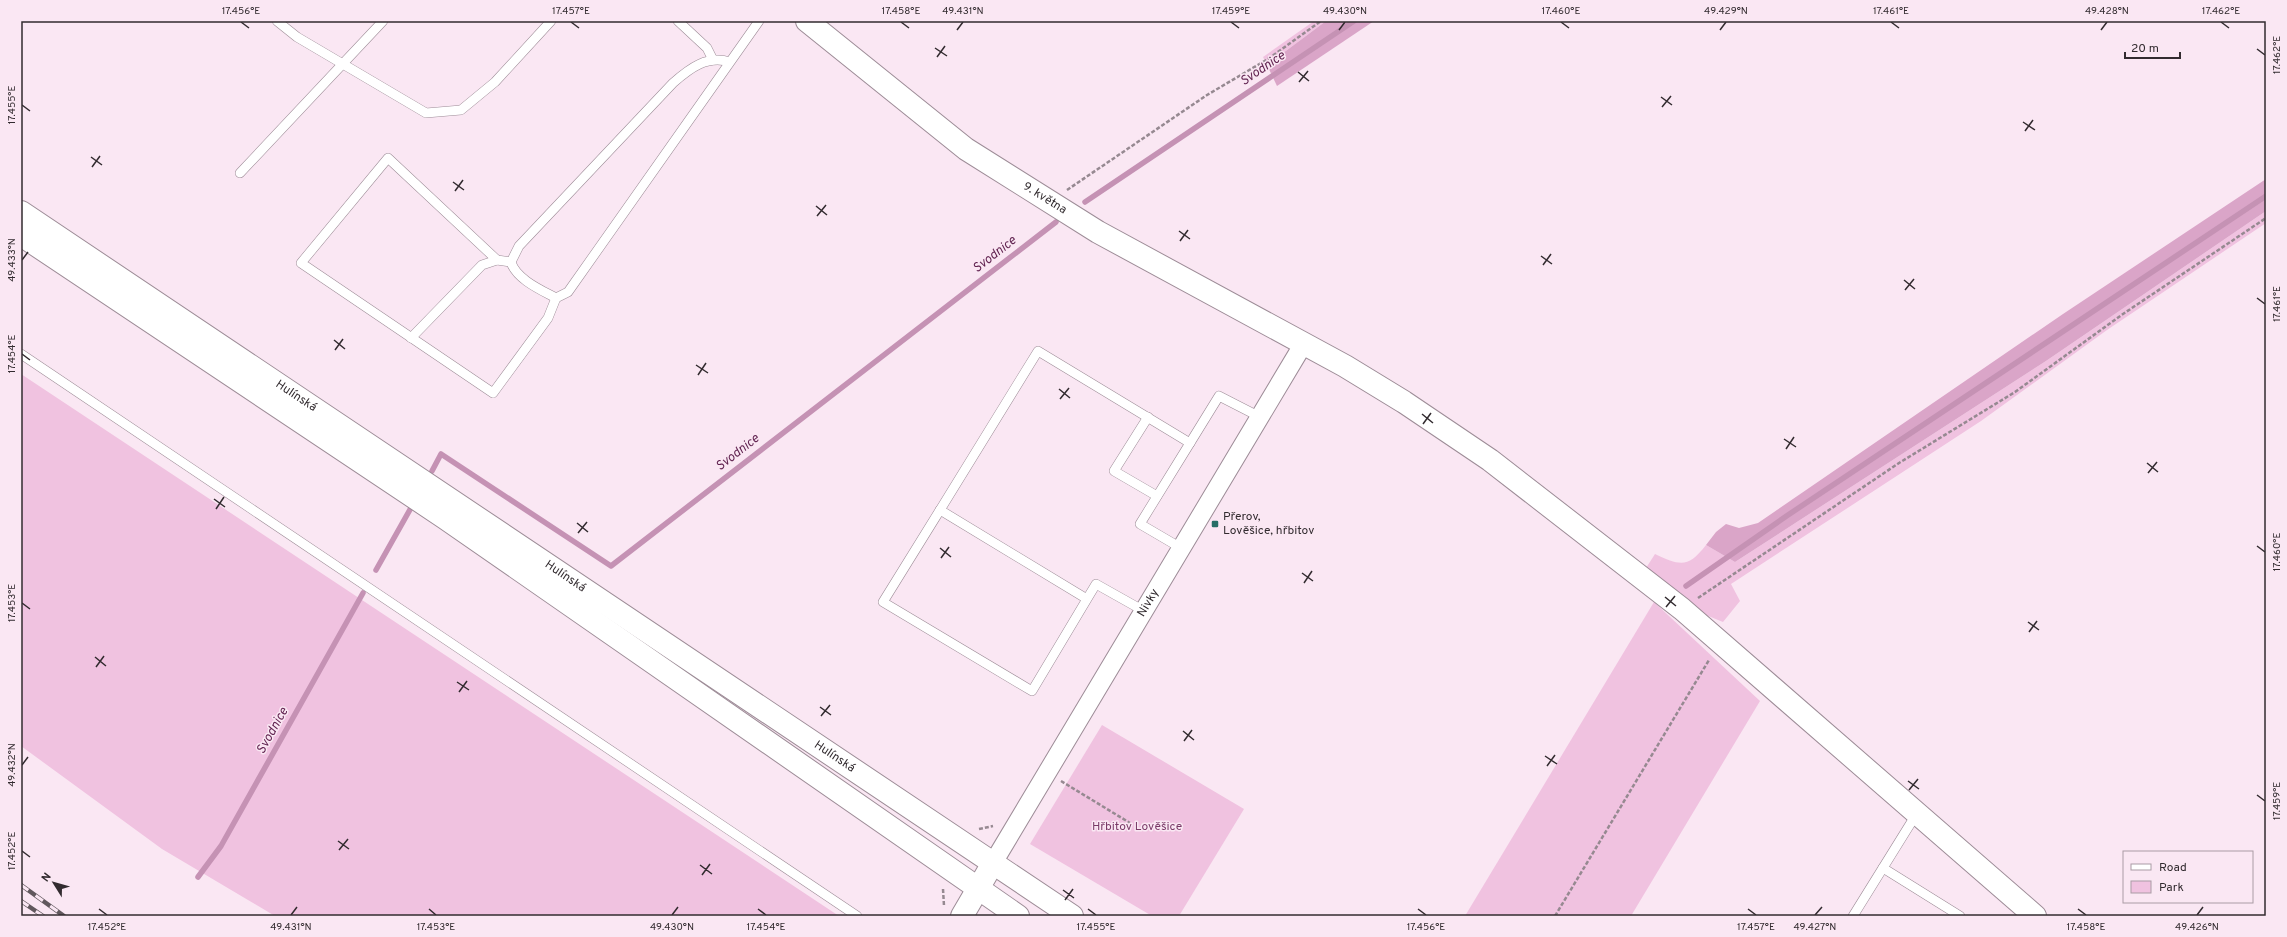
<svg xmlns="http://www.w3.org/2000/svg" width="2287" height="937" font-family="Overpass,sans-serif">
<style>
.green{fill:#f0c2e0}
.forest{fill:#daa5c8}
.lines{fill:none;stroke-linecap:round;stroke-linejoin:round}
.stream{stroke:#c592b4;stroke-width:5.5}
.service-casing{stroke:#9d8c97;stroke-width:10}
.minor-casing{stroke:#9d8c97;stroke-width:20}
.tertiary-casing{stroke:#9d8c97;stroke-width:24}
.primary-casing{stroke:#9d8c97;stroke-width:24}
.path{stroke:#968991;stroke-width:2.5;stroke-dasharray:4 2;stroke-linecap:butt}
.service{stroke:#fff;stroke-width:9}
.minor{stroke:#fff;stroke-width:18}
.tertiary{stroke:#fff;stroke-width:22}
.primary{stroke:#fff;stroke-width:22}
.rail-casing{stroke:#61585d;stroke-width:4.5}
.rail{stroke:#fae7f3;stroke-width:3;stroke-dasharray:9;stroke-linecap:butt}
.ticks{fill:none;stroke:#322b2f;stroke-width:1.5}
.poi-dot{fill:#266e66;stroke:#fae7f3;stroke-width:1.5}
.labels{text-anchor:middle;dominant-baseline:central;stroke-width:3;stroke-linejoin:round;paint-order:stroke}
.street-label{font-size:12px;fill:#322b2f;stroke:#fae7f3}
.poi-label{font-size:12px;fill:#322b2f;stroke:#fae7f3;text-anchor:start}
.park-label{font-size:12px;fill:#793967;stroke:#fae7f3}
.water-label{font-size:13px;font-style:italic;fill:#622451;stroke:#fae7f3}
.neatline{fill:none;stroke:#322b2f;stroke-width:1.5}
.ticks-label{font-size:10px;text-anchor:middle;fill:#322b2f}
</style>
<rect width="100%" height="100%" fill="#fae7f3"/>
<!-- green -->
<g class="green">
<path d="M1314 21H1326L1267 65 1263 57Z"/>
<path d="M2266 211V223L2107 330 1981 421 1731 584 1740 601 1723 622 1701 613 1646 568 1655 554C1681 566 1688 568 1706 545L1735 562 2046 361Z"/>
<path d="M21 374 107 431 839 916H275L162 849 21 746Z"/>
<path d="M1654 602 1760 701 1631 916H1465Z"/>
<path d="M1102 725 1244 809 1179 916H1152L1030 844Z"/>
</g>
<!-- forest -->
<g class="forest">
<path d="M1326 21H1374L1277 86 1267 65Z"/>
<path d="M2266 179V211L2046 361 1735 562 1706 545 1716 532 1726 524 1739 528 1758 523 2063 314Z"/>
</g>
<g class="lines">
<!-- stream -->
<g class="stream">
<path d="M1085 202 1354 21"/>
<path d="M432 471 441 454 611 566 1056 222"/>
<path d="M376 570 412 506"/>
<path d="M1686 586 1788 515 2266 196"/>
<path d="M198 877 221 846 363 593"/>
</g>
<!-- service casing -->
<g class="service-casing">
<g id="service">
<path d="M277 21 297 37 426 113 461 110 495 82 551 21"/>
<path d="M678 21 707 48 713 60"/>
<path d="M730 62C707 55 690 68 673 83L519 246 511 262C516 279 541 290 556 298L568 292 759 21"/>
<path d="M240 173 383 21"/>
<path d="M497 260 388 158 301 263 493 393 548 318 556 298"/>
<path d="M411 338 482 265 497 260 511 262"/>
<path d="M21 354 857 916"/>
<path d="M1148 417 1114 471 1157 496"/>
<path d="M1190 443 1219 396 1260 417"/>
<path d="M940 510 1038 351 1190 443 1140 524 1181 548"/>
<path d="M1087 599 940 510 883 602 1032 691 1087 599 1096 584 1144 611"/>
<path d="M1883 868 1960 916"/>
<path d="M1853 916 1917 813"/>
</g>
</g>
<!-- minor casing -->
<g class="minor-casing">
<g id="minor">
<path id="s1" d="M993 863 1304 343"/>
</g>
</g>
<!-- tertiary casing -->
<g class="tertiary-casing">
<g id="tertiary">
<path id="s2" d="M807 21 966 149 1098 232 1345 366 1404 402 1490 460 1682 609 2035 916"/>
<path d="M962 916 993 863"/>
</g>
</g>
<!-- primary casing -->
<g class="primary-casing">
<g id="primary">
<path id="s3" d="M21 212 1072 916"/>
<path d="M21 235 445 518 1018 916"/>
</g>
</g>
<!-- path -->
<g class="path">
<path d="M1067 190 1207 95 1268 59 1321 21"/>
<path d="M1698 598 1899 463 2015 392 2123 314 2266 218"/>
<path d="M1061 781 1130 823"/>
<path d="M979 829 993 826"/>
<path d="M943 889 944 906"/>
<path d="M1555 916 1709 660"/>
</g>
<!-- service -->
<use href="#service" class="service"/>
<!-- minor -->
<use href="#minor" class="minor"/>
<!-- tertiary -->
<use href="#tertiary" class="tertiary"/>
<!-- primary -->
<use href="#primary" class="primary"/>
<!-- rail casing -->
<g class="rail-casing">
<g id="rail">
<path d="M21 885 64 916"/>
<path d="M21 901 43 916"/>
</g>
</g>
<!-- rail -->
<use href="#rail" class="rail"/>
</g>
<!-- ticks -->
<path class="ticks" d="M241 22 249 28M571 22 579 28M901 22 909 28M1231 22 1239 28M1561 22 1569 28M1891 22 1899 28M2221 22 2229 28M957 30 963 22M1339 30 1345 22M1720 30 1726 22M2101 30 2107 22M935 48 947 56M2257 49 2265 55M937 57 945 46M1298 72 1309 81M1299 82 1308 71M1661 97 1672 105M22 105 30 111M1662 107 1671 96M2023 122 2035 130M2025 131 2033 120M91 157 102 165M92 167 100 156M453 182 464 190M455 191 463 180M816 206 827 215M817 216 826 205M1179 231 1190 239M1180 241 1188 230M1541 256 1552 264M22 260 28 252M1543 265 1551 254M1904 280 1915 289M1905 290 1914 279M2257 298 2265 304M334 340 345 349M335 350 343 339M22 354 30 360M696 365 708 373M698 375 706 363M1059 389 1070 398M1060 399 1069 388M1422 414 1433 423M1423 424 1431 413M1784 439 1796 447M1786 449 1794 437M2147 463 2158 472M2148 473 2157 462M214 499 225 507M216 509 224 497M577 523 588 532M578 533 587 522M2257 546 2265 552M940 548 951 557M941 558 949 547M1302 573 1313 581M1304 583 1312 571M1665 597 1676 606M22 603 30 609M1666 607 1675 596M2028 622 2039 630M2029 632 2037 621M95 657 106 666M96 667 104 656M457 682 469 690M459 692 467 681M820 707 831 715M821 716 830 705M1183 731 1194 740M1184 741 1192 730M1545 756 1557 764M22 765 28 757M1547 766 1555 755M1908 781 1919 789M1909 790 1918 779M2257 795 2265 801M338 841 349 849M339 850 348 839M22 851 30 857M700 865 712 874M702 875 710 864M1063 890 1074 898M1065 900 1073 889M99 909 107 915M429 909 436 915M758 909 766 915M1088 909 1096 915M1418 909 1426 915M1748 909 1756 915M2078 909 2086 915M291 915 297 907M672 915 678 907M1815 915 1822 907M2197 915 2203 907"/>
<!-- markers -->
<rect class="poi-dot" x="1211" y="520" width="8" height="8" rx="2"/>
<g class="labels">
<!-- street labels -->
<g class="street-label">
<text stroke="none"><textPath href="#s2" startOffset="297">9. května</textPath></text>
<text stroke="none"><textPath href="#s3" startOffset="331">Hulínská</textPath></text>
<text stroke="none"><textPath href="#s3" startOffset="655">Hulínská</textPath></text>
<text stroke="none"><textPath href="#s1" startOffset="303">Nivky</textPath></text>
<text stroke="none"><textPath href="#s3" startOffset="979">Hulínská</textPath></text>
</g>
<!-- poi labels -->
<g class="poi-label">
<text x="1223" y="517">Přerov,<tspan x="1223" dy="14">Lověšice, hřbitov</tspan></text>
</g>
<!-- park labels -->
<g class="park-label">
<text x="1137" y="827">Hřbitov Lověšice</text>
</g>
<!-- water labels -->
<g class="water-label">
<text transform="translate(1263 69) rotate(-34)">Svodnice</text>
<text transform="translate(995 255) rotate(-38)">Svodnice</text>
<text transform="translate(738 453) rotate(-38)">Svodnice</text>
<text transform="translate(273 731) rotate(-61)">Svodnice</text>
</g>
</g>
<!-- border -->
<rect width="2287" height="937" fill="none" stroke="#fae7f3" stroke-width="44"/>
<!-- legend -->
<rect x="2123" y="851" width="130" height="52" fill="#fae7f3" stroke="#aa9ca5"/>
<rect x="2131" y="864" width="20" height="6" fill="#ffffff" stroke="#aa9ca5"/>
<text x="2159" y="871" font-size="12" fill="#322b2f">Road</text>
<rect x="2131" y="881" width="20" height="12" fill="#f0c2e0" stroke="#aa9ca5"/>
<text x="2159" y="891" font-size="12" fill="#322b2f">Park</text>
<!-- north arrow -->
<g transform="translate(54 883) rotate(307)" stroke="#fae7f3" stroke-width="3" paint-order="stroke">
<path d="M0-3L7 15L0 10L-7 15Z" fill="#322b2f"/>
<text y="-6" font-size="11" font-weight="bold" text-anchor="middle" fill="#322b2f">N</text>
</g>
<!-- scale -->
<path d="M2125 52v6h55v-6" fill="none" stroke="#322b2f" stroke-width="2"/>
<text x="2131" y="52" font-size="12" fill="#322b2f" stroke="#fae7f3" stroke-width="3" paint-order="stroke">20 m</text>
<rect x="22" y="22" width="2243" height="893" class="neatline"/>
<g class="ticks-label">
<text x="241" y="14">17.456°E</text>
<text x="571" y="14">17.457°E</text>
<text x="901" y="14">17.458°E</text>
<text x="963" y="14">49.431°N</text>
<text x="1231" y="14">17.459°E</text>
<text x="1345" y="14">49.430°N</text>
<text x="1561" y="14">17.460°E</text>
<text x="1726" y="14">49.429°N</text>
<text x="1891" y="14">17.461°E</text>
<text x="2107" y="14">49.428°N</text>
<text x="2221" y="14">17.462°E</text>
<text transform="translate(2276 55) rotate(-90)" y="4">17.462°E</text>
<text transform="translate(11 105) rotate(-90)" y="4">17.455°E</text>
<text transform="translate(11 260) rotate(-90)" y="4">49.433°N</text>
<text transform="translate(2276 304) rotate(-90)" y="4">17.461°E</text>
<text transform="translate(11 354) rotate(-90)" y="4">17.454°E</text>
<text transform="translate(2276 552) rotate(-90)" y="4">17.460°E</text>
<text transform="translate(11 603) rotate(-90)" y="4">17.453°E</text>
<text transform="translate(11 765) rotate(-90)" y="4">49.432°N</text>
<text transform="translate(2276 801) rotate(-90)" y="4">17.459°E</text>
<text transform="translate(11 851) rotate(-90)" y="4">17.452°E</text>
<text x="107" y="930">17.452°E</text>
<text x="291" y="930">49.431°N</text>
<text x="436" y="930">17.453°E</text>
<text x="672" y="930">49.430°N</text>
<text x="766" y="930">17.454°E</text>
<text x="1096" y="930">17.455°E</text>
<text x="1426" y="930">17.456°E</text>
<text x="1756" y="930">17.457°E</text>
<text x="1815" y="930">49.427°N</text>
<text x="2086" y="930">17.458°E</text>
<text x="2197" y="930">49.426°N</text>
</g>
</svg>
